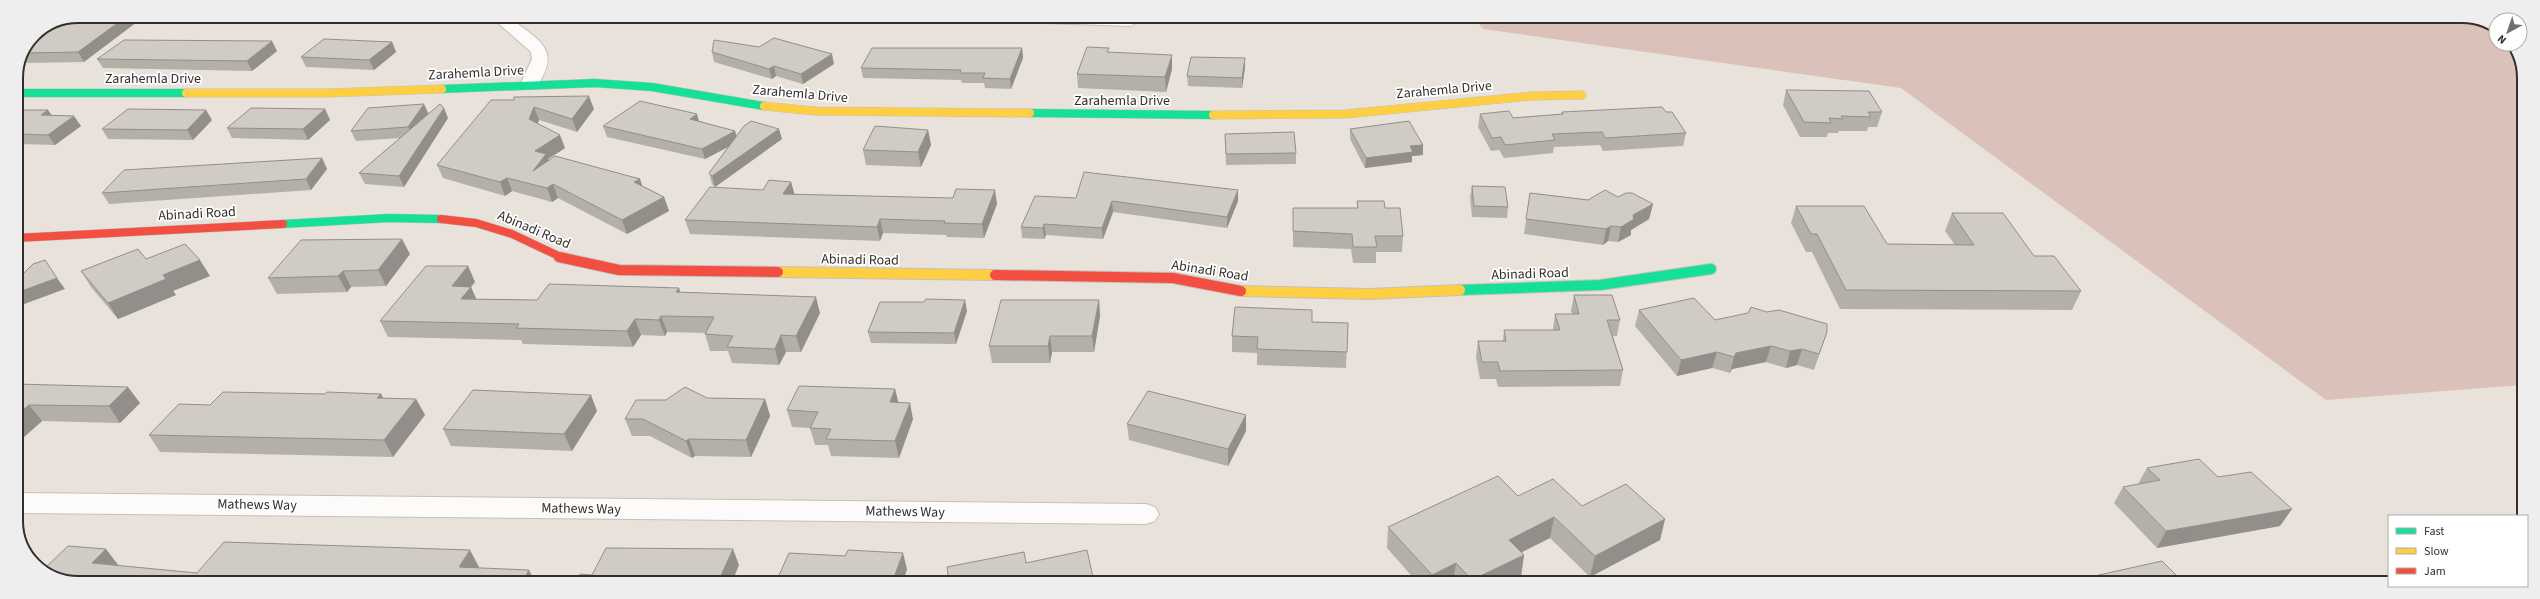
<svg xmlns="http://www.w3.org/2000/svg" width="2540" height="599" font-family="'Source Sans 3',sans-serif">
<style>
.forest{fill:#dac1b9}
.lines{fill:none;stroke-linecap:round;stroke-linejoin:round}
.street-casing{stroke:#c5c0ba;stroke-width:2}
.fast-far1-casing{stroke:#c5c0ba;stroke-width:9}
.fast-casing{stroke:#c5c0ba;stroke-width:12}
.slow-far1-casing{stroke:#c5c0ba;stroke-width:9}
.slow-casing{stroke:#c5c0ba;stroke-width:12}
.jam-far1-casing{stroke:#c5c0ba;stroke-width:9}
.jam-casing{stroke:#c5c0ba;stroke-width:12}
.street{fill:#fcfbfa;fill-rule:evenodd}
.fast-far1{stroke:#16e098;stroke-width:8}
.fast{stroke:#16e098;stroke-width:10}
.slow-far1{stroke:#ffcf43;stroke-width:8}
.slow{stroke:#ffcf43;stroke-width:10}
.jam-far1{stroke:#f24e42;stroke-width:8}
.jam{stroke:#f24e42;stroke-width:10}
.wall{fill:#b3afa9}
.shaded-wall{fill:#928e8a}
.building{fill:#d0cbc5;stroke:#928e8a}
.labels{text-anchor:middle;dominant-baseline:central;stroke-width:3.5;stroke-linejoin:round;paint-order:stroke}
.street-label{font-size:14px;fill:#342f2a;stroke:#fff}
.rim{fill:none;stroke:#342f2a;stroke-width:2}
</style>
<rect width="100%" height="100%" fill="#e9e2db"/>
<!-- forest -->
<g class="forest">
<path d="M1173 17H1285L1209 23 1174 20Z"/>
<path d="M1473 17H2474L2496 30V44H2511L2524 74 2523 385 2326 400 1901 88 1483 29Z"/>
</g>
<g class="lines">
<!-- street casing -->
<g class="street-casing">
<g id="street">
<path d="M490 16H508C538 41 564 48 535 89H523L520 85 532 59 531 52Z"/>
<path d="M976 16 1133 17 1139 21 1131 26 984 21Z"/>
<path d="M16 493 1146 504 1155 507 1159 514 1155 521 1146 524 16 513Z"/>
</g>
</g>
<!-- fast-far1 casing -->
<g class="fast-far1-casing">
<g id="fast-far1">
<path d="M442 89 595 83 652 87 764 106"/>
<path d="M16 93H186"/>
<path d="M1030 113 1213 115"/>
<path d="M283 224 389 218 441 219"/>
</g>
</g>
<!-- fast casing -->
<g class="fast-casing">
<path id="fast" d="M1460 290 1600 285 1711 269"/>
</g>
<!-- slow-far1 casing -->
<g class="slow-far1-casing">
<g id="slow-far1">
<path d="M186 93H327L442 89"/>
<path d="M764 106 815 111 1030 113"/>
<path d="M1213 115 1346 114 1532 96 1582 95"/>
</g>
</g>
<!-- slow casing -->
<g class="slow-casing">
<g id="slow">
<path d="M778 272 995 275"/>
<path d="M1241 291 1369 294 1460 290"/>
</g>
</g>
<!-- jam-far1 casing -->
<g class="jam-far1-casing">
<g id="jam-far1">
<path d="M441 219 476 223 512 234 563 258"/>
<path d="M16 238 283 224"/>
</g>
</g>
<!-- jam casing -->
<g class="jam-casing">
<g id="jam">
<path d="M559 257 619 270 778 272"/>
<path d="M995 275 1173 278 1241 291"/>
</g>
</g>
<!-- street -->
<use href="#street" class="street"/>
<!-- fast-far1 -->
<use href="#fast-far1" class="fast-far1"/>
<!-- fast -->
<use href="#fast" class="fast"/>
<!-- slow-far1 -->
<use href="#slow-far1" class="slow-far1"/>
<!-- slow -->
<use href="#slow" class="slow"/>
<!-- jam-far1 -->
<use href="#jam-far1" class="jam-far1"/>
<!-- jam -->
<use href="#jam" class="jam"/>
</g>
<!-- wall -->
<g class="wall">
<path d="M78 16 84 62 22 63 32 39Z"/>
<path d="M768 16H798L791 21Z"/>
<path d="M392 42 396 52 374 70 306 67 301 57Z"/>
<path d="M1022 48 1023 58 1011 89 985 88 984 83H962L961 80 863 78 861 68Z"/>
<path d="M277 51 252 71 103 68 97 59Z"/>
<path d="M712 52 834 64 803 84 776 76 772 79 714 62Z"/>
<path d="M1109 52 1172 69 1166 92 1078 88 1077 74Z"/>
<path d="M1245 58V68L1242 88 1188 86 1187 76Z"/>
<path d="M1786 90 1882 112 1877 127H1868L1867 131H1839L1838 133H1828L1827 137H1800L1783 105Z"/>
<path d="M514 100 594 109 577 132 539 120 537 124 565 148 548 159 549 160 640 179 642 186 664 197 669 211 627 234 558 198 552 202 512 191 505 196 443 178 437 165Z"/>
<path d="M325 109 330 120 308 140 232 138 227 128Z"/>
<path d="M16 110 51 115 81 126 55 145 16 144Z"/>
<path d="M1562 112H1666L1686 133 1683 146 1603 151 1600 145 1554 147 1553 153 1504 158 1499 150 1491 151 1478 127 1480 114 1513 118 1561 114Z"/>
<path d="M428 114 448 118 404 187 365 184 359 173 400 138 356 141 351 131Z"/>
<path d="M212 120 193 140 108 139 102 129Z"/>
<path d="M699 121 735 131 737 136 782 139 715 187 712 184 709 173 729 146 705 159 607 137 603 126Z"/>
<path d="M1350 129 1423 145V155L1412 156V162L1365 168 1350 139Z"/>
<path d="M928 130 931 145 921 167 866 165 863 150Z"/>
<path d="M1225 134 1296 153V164L1226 165Z"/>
<path d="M322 158 327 169 311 190 109 204 102 193Z"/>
<path d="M791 182 794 194 997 204 984 238 947 237 946 235 883 233 880 241 690 234 685 220 763 190Z"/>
<path d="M1472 186 1508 207 1507 218 1472 217 1470 197Z"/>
<path d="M1238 190V201L1227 228 1113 212 1103 239 1046 235 1044 239 1022 238 1021 227 1076 198Z"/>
<path d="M1530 193 1588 200 1618 197 1653 204 1649 219 1631 230V235L1618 242 1608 241 1603 245 1524 234Z"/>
<path d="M1357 201 1385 208 1403 236 1402 252H1376V263H1353L1351 249 1293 247V208H1357Z"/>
<path d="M1796 206 1887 244 1955 245 1945 231 1952 213 2034 256 2081 291 2072 310 1840 309 1812 252H1806L1791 223Z"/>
<path d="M410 254 386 286 351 287 347 292 277 294 268 278Z"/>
<path d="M146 259 210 276 173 291 176 295 118 319 91 287 81 271Z"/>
<path d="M468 266 475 282 471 287 476 299 537 300 679 288 680 292 820 313 801 352H786L779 365 732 363 728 351H710L705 334V333L667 332 665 336 641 335 633 347 523 344 521 340 388 337 380 321Z"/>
<path d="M1574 295 1620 320 1617 336H1613L1623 370 1620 386 1498 387 1496 379H1480L1476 357 1478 341H1503L1504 330H1553L1555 314H1572L1571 311Z"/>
<path d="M1099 300 1100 316 1094 352H1052L1050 363H992L989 346Z"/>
<path d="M1639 310 1715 320 1827 332 1814 370 1797 365 1786 368 1766 362 1732 369 1730 373 1712 368 1677 376 1635 326Z"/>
<path d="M967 311 956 344 871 343 868 332Z"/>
<path d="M1312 322 1348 323 1346 368 1257 365V353L1232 352V336Z"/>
<path d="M16 384 140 403 120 423 42 421 24 437H16Z"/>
<path d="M895 389 898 402 913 419 899 458 831 456 828 445H815L810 428 792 427 787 410Z"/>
<path d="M325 394H381L383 398 416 399 425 415 393 457 160 452 149 435 210 405Z"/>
<path d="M707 398 765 399 770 416 751 457 695 456 692 458 650 436H632L625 419 666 400Z"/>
<path d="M597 411 572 451 451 446 443 429Z"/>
<path d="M1246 415V431L1228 466 1129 440 1127 424Z"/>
<path d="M2147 468 2218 477 2280 526 2157 548 2114 503 2123 487 2138 484Z"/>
<path d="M1518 496 1582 506 1665 519 1660 540 1590 577 1550 538 1522 552 1524 555 1521 576 1507 582H1417L1387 548 1388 527Z"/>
<path d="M2090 577 2184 583H2087Z"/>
</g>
<!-- shaded-wall -->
<g class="shaded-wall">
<path d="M127 16H145L84 62 78 52Z"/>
<path d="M789 16H798L791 21Z"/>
<path d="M272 41 277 51 252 71 247 61Z"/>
<path d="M392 42 396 52 374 70 369 60Z"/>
<path d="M1022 48 1023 58 1011 89 1010 79Z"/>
<path d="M832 54 834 64 803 84 801 74Z"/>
<path d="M1172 55V69L1166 92 1165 77Z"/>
<path d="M1245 58V68L1242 88V78Z"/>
<path d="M774 66 776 76 772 79 769 69Z"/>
<path d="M589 96 594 109 577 132 572 119Z"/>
<path d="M424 104 429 115 413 137 408 127Z"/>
<path d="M534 107 539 120 534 132 529 119Z"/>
<path d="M444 108 448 118 404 187 399 176Z"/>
<path d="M325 109 330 120 308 140 303 129Z"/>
<path d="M48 110 55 120 41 115Z"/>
<path d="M206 110 212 120 193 140 187 130Z"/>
<path d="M697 114 700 124 690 119Z"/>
<path d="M74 116 81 126 55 145 48 135Z"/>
<path d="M779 129 782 139 715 187 712 176Z"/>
<path d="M928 130 931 145 921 167 918 152Z"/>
<path d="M735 131 738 142 705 159 702 149Z"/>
<path d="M560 135 565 148 548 159 551 167 533 171 535 151Z"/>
<path d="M1423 145V155L1412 156V162L1365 168 1366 158 1410 146Z"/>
<path d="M322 158 327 169 311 190 306 179Z"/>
<path d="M507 178 512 191 505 196 500 182Z"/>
<path d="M640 179 644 192 634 182Z"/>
<path d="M791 182 795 196 783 194Z"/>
<path d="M553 184 558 198 552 202 547 188Z"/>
<path d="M995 190 997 204 984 238 982 224Z"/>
<path d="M1238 190V201L1227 228V217Z"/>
<path d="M664 197 669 211 627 234 622 220Z"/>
<path d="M1112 201 1113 212 1103 239 1102 228Z"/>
<path d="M1653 204 1649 219 1631 230V235L1618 242 1621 227 1633 215Z"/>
<path d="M880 219 883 233 880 241 877 227Z"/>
<path d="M1044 224 1046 235 1044 239 1043 228Z"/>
<path d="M1611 226 1608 241 1603 245 1606 229Z"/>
<path d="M402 239 410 254 386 286 378 270Z"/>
<path d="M200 260 210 276 173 291 176 295 118 319 108 303 163 275Z"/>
<path d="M468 266 475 282 471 287 478 303 468 315 452 286Z"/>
<path d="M343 271 351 287 347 292 338 276Z"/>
<path d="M57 278 65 289 16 307V293Z"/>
<path d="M679 288 684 304 676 292Z"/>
<path d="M816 297 820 313 801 352 796 336Z"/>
<path d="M965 300 967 311 956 344 954 333Z"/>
<path d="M1099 300 1100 316 1094 352 1092 336Z"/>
<path d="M661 316 667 332 665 336 659 320Z"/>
<path d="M635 319 641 335 633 347 627 331Z"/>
<path d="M781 335 786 352 779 365 775 349Z"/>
<path d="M1050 336 1052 352 1050 363 1048 346Z"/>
<path d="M1771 346 1766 362 1732 369 1730 373 1734 357 1736 353Z"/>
<path d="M1802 349 1797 365 1786 368 1790 351Z"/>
<path d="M1717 352 1712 368 1677 376 1681 360Z"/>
<path d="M128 387 140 403 120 423 109 406Z"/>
<path d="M895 389 899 405 890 402Z"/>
<path d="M381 394 390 410 377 398Z"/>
<path d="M591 395 597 411 572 451 564 434Z"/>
<path d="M416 399 425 415 393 457 384 440Z"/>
<path d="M765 399 770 416 751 457 746 440Z"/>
<path d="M910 403 913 419 899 458 895 441Z"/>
<path d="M29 405 42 421 24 437 16 427V416Z"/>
<path d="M1246 415V431L1228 466V449Z"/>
<path d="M689 439 695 456 692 458 686 441Z"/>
<path d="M2292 509 2280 526 2157 548 2166 531Z"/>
<path d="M1554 517 1550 538 1506 560 1509 540Z"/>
<path d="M1665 519 1660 540 1590 577 1595 556Z"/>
<path d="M106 549 119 566 92 563Z"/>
<path d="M733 549 739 565 732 582H718Z"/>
<path d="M470 550 479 567 469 582 459 567Z"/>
<path d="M903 553 907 569 903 582 893 580Z"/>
<path d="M1524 555 1521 576 1507 582H1472V580Z"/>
<path d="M1456 563 1453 582H1431L1432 575Z"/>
<path d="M529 570 535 582H522Z"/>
</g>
<!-- building -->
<g class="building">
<path d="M78 16H127L78 52 27 53 32 39 46 29Z"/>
<path d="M774 38 832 54 801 74 774 66 769 69 712 52 714 40 759 47Z"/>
<path d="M324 39 392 42 369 60 301 57Z"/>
<path d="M124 40 272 41 247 61 97 59Z"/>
<path d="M1087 47 1109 48 1107 52 1172 55 1165 77 1077 74Z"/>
<path d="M872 48H1022L1010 79 983 78 985 73H960L961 70 861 68Z"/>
<path d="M1191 57 1245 58 1242 78 1187 76Z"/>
<path d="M1786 90 1869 91 1882 112H1868L1871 117 1841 116 1843 119 1829 118 1831 123 1804 122Z"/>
<path d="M589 96 572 119 534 107 529 119 560 135 535 151 546 154 533 171 555 156 640 179 634 182 664 197 622 220 553 184 547 188 507 178 500 182 437 165 491 100H514V97Z"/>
<path d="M640 101 697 114 690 119 735 131 702 149 603 126Z"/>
<path d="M424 104 408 127 351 131 368 108Z"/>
<path d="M440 104 444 108 399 176 359 173Z"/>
<path d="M1662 107 1666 112H1672L1686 133 1605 138 1602 132 1552 134 1555 140 1505 145 1501 137 1492 138 1480 114 1509 111 1513 118 1563 114 1562 112Z"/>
<path d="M251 108 325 109 303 129 227 128Z"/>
<path d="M128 109 206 110 187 130 102 129Z"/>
<path d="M16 110H48L41 115 74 116 48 135 16 134Z"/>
<path d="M751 121 779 129 712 176 709 173 744 126Z"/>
<path d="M1409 121 1423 145 1410 146 1413 152 1366 158 1350 129Z"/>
<path d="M875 126 928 130 918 152 863 150Z"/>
<path d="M1294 132 1296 153 1226 154 1225 134Z"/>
<path d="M322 158 306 179 102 193 124 170Z"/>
<path d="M1084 172 1238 190 1227 217 1112 201 1102 228 1044 224 1043 228 1021 227 1035 196 1076 198Z"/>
<path d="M769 180 791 182 783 194 953 198 956 189 995 190 982 224 944 223 945 221 880 219 877 227 685 220 710 187 763 190Z"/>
<path d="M1472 186 1505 187 1508 207 1474 206Z"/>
<path d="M1605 190 1618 197 1626 193H1632L1653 204 1633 215 1634 219 1621 227 1611 226 1606 229 1526 219 1530 193 1588 200Z"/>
<path d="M1357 201H1384L1385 208H1400L1403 236H1375L1377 247H1353L1352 234 1293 231V208H1358Z"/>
<path d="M1796 206H1864L1887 244 1974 245 1952 213H2003L2034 256H2054L2081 291 1846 290 1817 234H1811Z"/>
<path d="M402 239 378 270 343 271 338 276 268 278 301 240Z"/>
<path d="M185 244 200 260 163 275 166 279 108 303 81 271 138 249 146 259Z"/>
<path d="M45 260 57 278 16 293V270L22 275 33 264Z"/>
<path d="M426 266H468L452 286 471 287 461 299 537 300 549 284 679 288 676 292 816 297 796 336 781 335 775 349 727 347 733 336 705 334 714 317 661 316 659 320 635 319 627 331 516 328 519 324 380 321Z"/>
<path d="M1574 295H1612L1620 320H1607L1623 370 1500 371 1498 362H1482L1478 341H1506L1504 330H1560L1555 314H1579Z"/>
<path d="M1694 298 1715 320 1748 313 1751 307 1767 312 1779 310 1827 324V332L1819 354 1802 349 1790 351 1771 346 1736 353 1734 357 1717 352 1681 360 1639 310Z"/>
<path d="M926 299 965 300 954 333 868 332 880 302H924Z"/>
<path d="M1001 300H1099L1092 336H1050L1048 346H989Z"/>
<path d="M1235 307 1312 310V322L1348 323 1347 352 1257 349 1258 337 1232 336Z"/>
<path d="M16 384 128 387 109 406 29 405 16 416Z"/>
<path d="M799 386 895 389 890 402 910 403 895 441 826 439 831 429 810 428 818 412 787 410Z"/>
<path d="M685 387 707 398 765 399 746 440 689 439 686 441 643 419H625L636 400H666Z"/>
<path d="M473 390 591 395 564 434 443 429Z"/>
<path d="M1148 391 1246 415 1228 449 1127 424Z"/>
<path d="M223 392 325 394 327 392 381 394 377 398 416 399 384 440 149 435 179 404 210 405Z"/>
<path d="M2199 459 2218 477 2251 472 2292 509 2166 531 2123 487 2160 480 2147 468Z"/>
<path d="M1498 476 1518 496 1553 479 1582 506 1626 484 1665 519 1595 556 1554 517 1509 540 1524 555 1472 580 1456 563 1432 575 1388 527Z"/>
<path d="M224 542 470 550 459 567 529 570 522 582H66L44 569 68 546 106 549 92 563 197 573Z"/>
<path d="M606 548 733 549 718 582H576L580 574 592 575Z"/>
<path d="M848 550 903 553 893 580 912 581V582H776L789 553 845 556Z"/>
<path d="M1087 550 1094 582H949L947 567 1024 552 1026 563Z"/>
<path d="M2162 561 2184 583H2096L2090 577Z"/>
</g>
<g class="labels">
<!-- street labels -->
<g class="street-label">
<text transform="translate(476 73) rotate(-3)">Zarahemla Drive</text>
<text x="153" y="79">Zarahemla Drive</text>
<text transform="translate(1444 90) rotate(-5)">Zarahemla Drive</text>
<text transform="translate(800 94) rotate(5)">Zarahemla Drive</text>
<text x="1122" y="101">Zarahemla Drive</text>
<text transform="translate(197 214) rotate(-3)">Abinadi Road</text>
<text transform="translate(534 230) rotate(23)">Abinadi Road</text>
<text transform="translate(860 260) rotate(1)">Abinadi Road</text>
<text transform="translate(1210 271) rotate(9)">Abinadi Road</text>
<text transform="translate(1530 274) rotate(-2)">Abinadi Road</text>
<text transform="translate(257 505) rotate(1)">Mathews Way</text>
<text transform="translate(581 509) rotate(1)">Mathews Way</text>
<text transform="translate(905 512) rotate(1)">Mathews Way</text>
</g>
</g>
<!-- crop -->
<path d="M0 0H2540V599H0ZM78 23H2462A55 55 0 0 1 2517 78V521A55 55 0 0 1 2462 576H78A55 55 0 0 1 23 521V78A55 55 0 0 1 78 23Z" fill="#efeeee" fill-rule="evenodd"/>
<path class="rim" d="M78 23H2462A55 55 0 0 1 2517 78V521A55 55 0 0 1 2462 576H78A55 55 0 0 1 23 521V78A55 55 0 0 1 78 23Z"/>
<!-- legend -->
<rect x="2388" y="515" width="140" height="72" fill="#ffffff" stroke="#aeacaa"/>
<rect x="2396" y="528" width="20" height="6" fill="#16e098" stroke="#aeacaa"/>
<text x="2424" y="535" font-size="12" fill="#342f2a">Fast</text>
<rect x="2396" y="548" width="20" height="6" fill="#ffcf43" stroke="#aeacaa"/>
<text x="2424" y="555" font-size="12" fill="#342f2a">Slow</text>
<rect x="2396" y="568" width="20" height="6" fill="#f24e42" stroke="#aeacaa"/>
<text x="2424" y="575" font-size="12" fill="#342f2a">Jam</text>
<!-- north arrow -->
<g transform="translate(2508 32) rotate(220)"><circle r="19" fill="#ffffff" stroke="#aeacaa"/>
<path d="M0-3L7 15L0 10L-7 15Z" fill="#736e68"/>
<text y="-6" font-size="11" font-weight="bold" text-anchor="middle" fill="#342f2a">N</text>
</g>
</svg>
